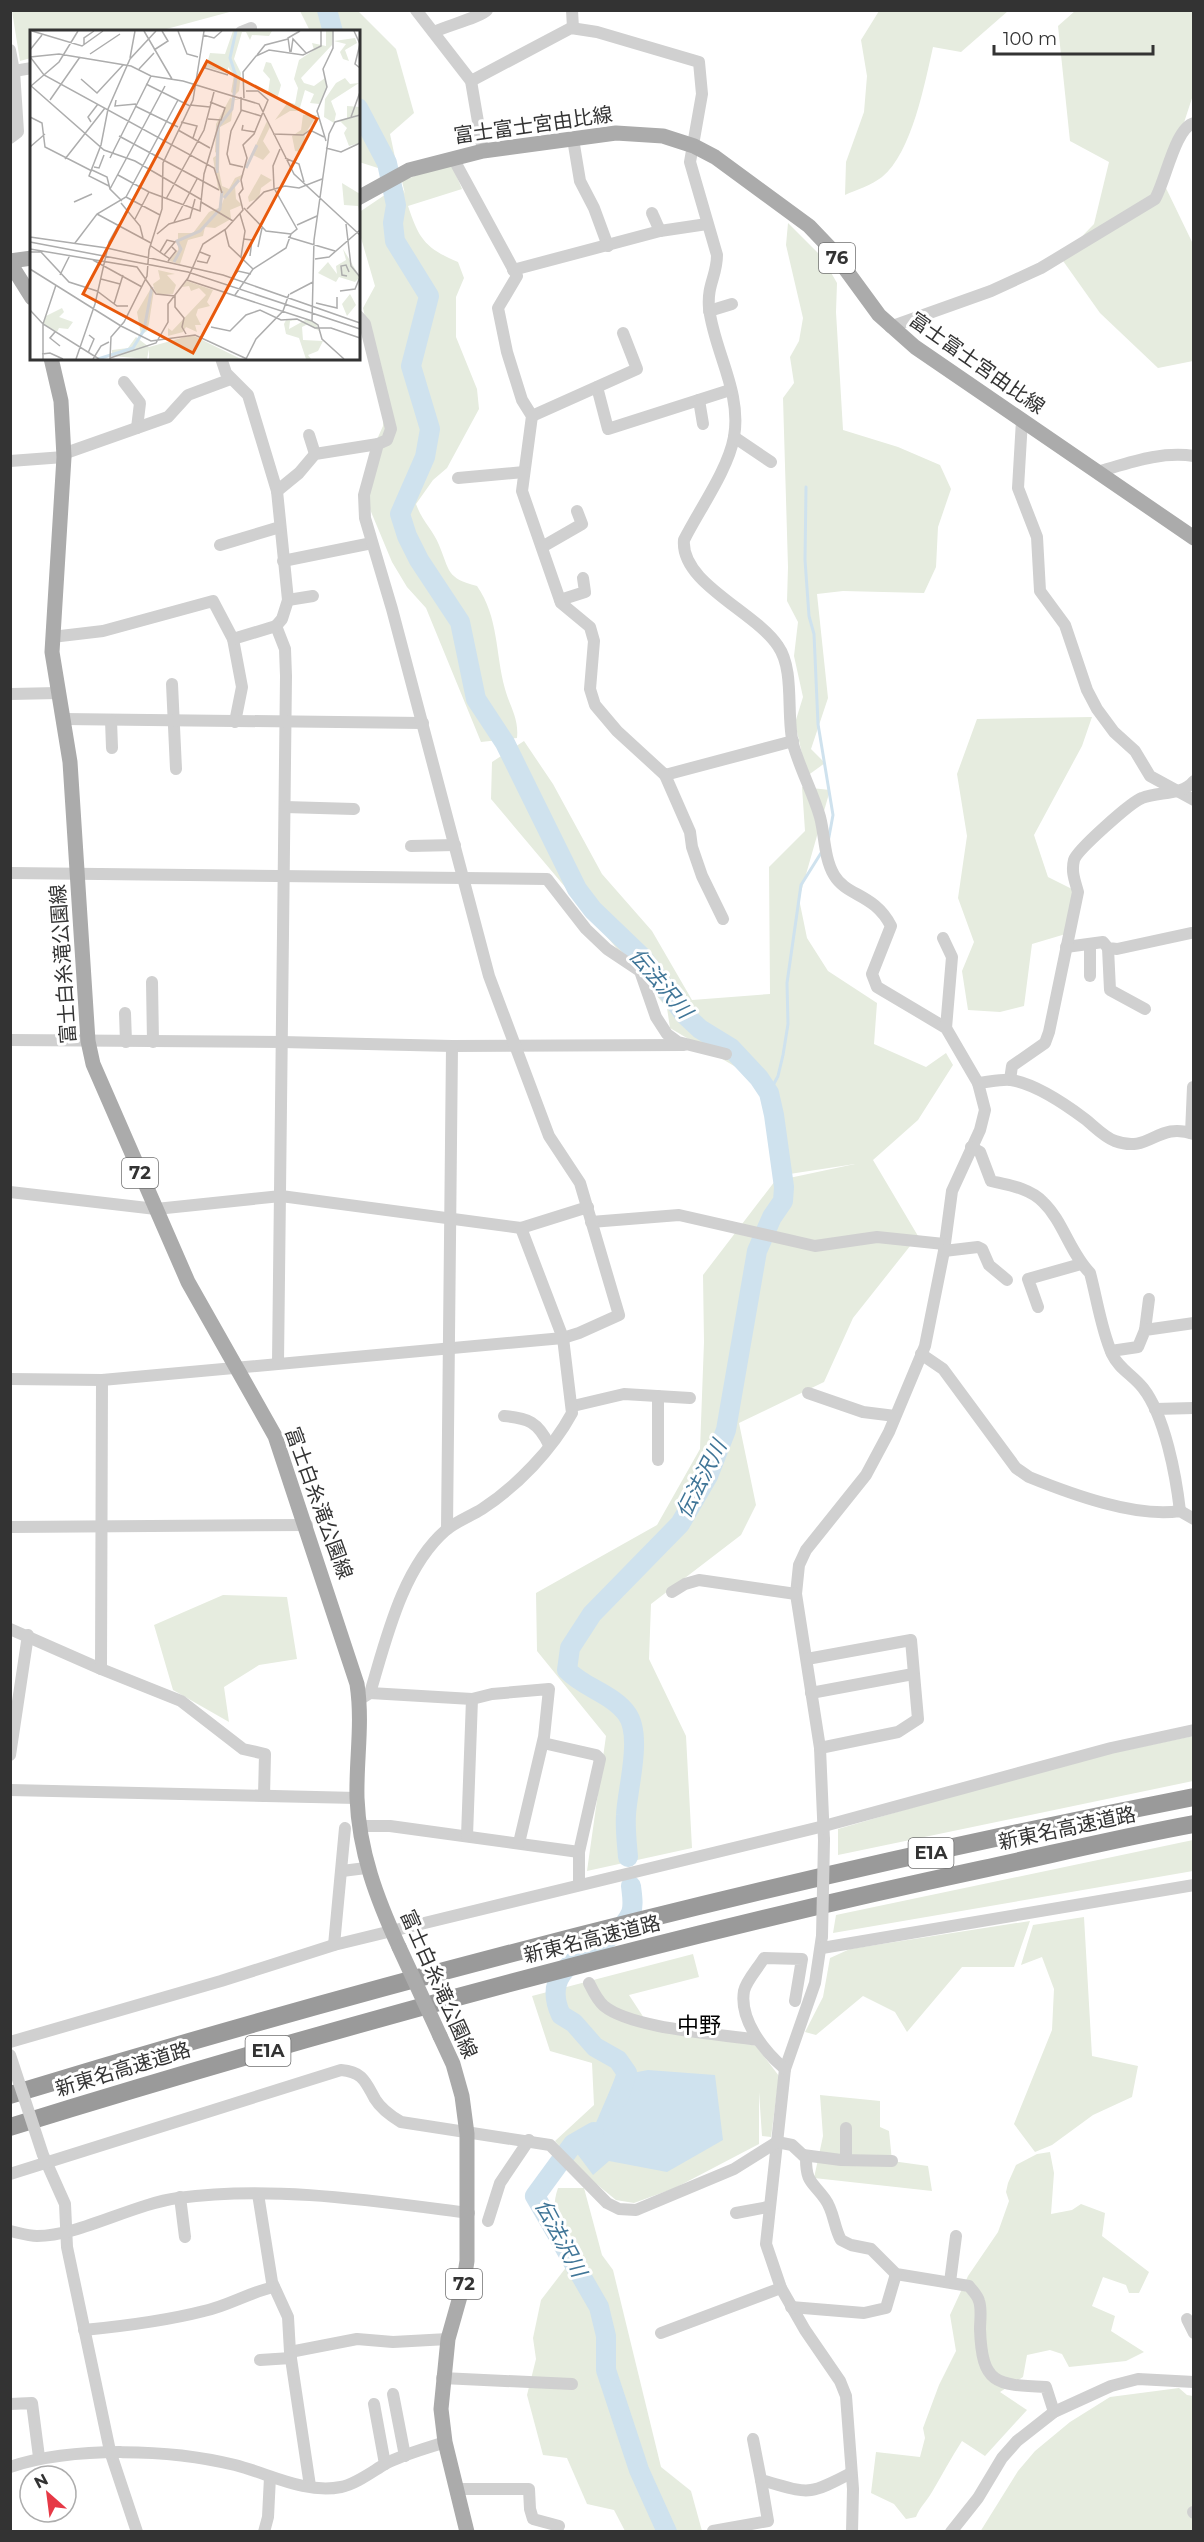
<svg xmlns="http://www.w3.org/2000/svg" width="1204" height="2542" font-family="Montserrat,'Noto Sans JP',sans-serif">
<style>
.green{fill:#e6ecdf}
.water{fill:#cfe2ee}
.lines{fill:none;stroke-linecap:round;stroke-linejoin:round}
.stream{stroke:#cfe2ee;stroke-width:3}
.river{stroke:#cfe2ee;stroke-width:20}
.minor{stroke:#d0d0d0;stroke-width:12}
.major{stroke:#ababab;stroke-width:15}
.highway{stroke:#9a9a9a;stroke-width:18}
.minor-bridge{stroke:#d0d0d0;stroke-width:12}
.major-bridge{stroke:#ababab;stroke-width:15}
.labels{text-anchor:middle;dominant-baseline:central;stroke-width:6;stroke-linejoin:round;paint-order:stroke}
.shield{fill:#fff;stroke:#707070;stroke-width:1.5}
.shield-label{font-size:18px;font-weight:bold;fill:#333}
.street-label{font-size:20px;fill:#333;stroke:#fff}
.water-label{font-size:21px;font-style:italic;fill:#3f7597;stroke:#fff}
.quarter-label{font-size:22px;fill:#000;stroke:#fff}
.inset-river{fill:none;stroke:#cfe2ee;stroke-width:3}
.inset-road{fill:none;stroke:#adadad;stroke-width:1.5}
.view{fill:#e8590c;fill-opacity:0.15;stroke:#e8590c;stroke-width:3}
.inset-edge{fill:none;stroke:#333;stroke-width:3}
</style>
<rect width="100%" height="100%" fill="#fff"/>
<!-- green -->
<g class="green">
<path d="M237 10 159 31 32 32 31 58 20 61 12 11Z"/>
<path d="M300 11H358L396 49 414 113 390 134 396 162 378 168 359 162 358 32 310 31Z"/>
<path d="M879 11H1008L961 52 933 47C925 82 912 153 882 177 872 185 856 190 845 195L846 162 864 112 867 76 861 40Z"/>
<path d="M1075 11H1192L1193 95 1164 184 1193 244V361L1158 368 1100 313 1061 258 1094 224 1109 162 1070 141 1058 26Z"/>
<path d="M443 165H452L462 189 408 206C419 239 425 248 458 262L464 278 456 297V337L477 389 479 409 447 468 433 480 416 504C422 521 433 530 439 545 450 571 446 578 477 586 499 618 495 652 505 689 510 707 519 718 517 738L481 742 426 608 407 587 392 562 364 495 370 455 383 426V399L363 308 375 286 359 231 361 211 401 184 405 194 402 181Z"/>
<path d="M788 223 822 257 837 283 836 312 843 430 898 447 940 465 951 489 938 527 936 567 924 593 843 591 817 594 828 698 811 749 825 763 807 776 795 723 803 697 794 656 798 622 787 601 788 567 783 398 794 383 790 357 799 341 803 318 786 245Z"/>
<path d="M1092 717 1082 746 1034 835 1048 877 1078 892 1069 933 1032 944 1024 1006 1000 1012 968 1010 962 971 974 942 958 898 967 836 957 774 977 719Z"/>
<path d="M524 741 553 784 602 874 652 931 692 1000 770 994 769 867 805 831 802 787 830 790 799 899 807 938 828 971 877 1003 874 1044 926 1067 946 1053 953 1065 918 1120 873 1160 918 1236 853 1318 824 1382 739 1423 756 1505 741 1535 651 1604 649 1659 686 1736 692 1848 587 1871 606 1736 537 1651 536 1593 657 1525 700 1449 704 1342 703 1275 775 1181 855 1164 783 1175 771 1088 670 1028 667 1008 491 799 492 762Z"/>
<path d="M223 1595 287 1597 297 1659 259 1665 224 1687 229 1722 173 1690 154 1625Z"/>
<path d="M1193 1736V1781L838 1855V1829L1074 1761Z"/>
<path d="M1193 1840V1871L833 1933 836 1915Z"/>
<path d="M1084 1917 1092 2056 1138 2066 1132 2097 1093 2115 1052 2145 1035 2152 1014 2124 1052 2030 1054 1989 1042 1957 1021 1965 1033 1925Z"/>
<path d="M1030 1921 1014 1967H962L907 2032 895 2012 863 1996 816 2035 805 2032 823 1997 830 1958 850 1949Z"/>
<path d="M693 1954 699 1977 629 1995 644 2018 756 2046 779 2076 771 2137 762 2136 759 2092V2144L675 2188 634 2203 616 2200 583 2173 555 2141 594 2105 592 2063 550 2051 532 1996Z"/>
<path d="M820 2095 880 2101V2127L889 2131 892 2161 928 2166 932 2191 814 2178 823 2136Z"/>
<path d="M1050 2152 1054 2173 1051 2214 1072 2210 1081 2204 1105 2213 1102 2236 1149 2272 1139 2293H1129L1126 2285 1103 2277 1092 2306 1115 2316 1111 2331 1144 2352 1126 2361 1069 2367 1062 2354 1050 2350 1027 2355 1023 2377 1000 2392 1027 2410 985 2456 962 2441C951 2458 942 2475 932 2492 926 2502 920 2507 916 2517L906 2519 894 2504 871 2493 876 2452 920 2457 925 2438 923 2428 939 2385 956 2351 950 2315 968 2276 998 2232 1009 2201 1006 2192 1008 2183 1016 2165 1037 2154Z"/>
<path d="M558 2188H584L602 2255 613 2270 661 2467 691 2491 702 2531H625L614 2510 587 2504 567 2458 543 2455 527 2395 536 2359 533 2338 541 2300 571 2261C559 2240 549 2212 558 2188Z"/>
<path d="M1179 2388 1187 2395 1193 2396V2531L980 2532 1018 2471 1035 2451 1070 2422 1110 2397Z"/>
</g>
<!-- water -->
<path class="water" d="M648 2070 715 2075 723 2140 667 2172 609 2161 593 2175 567 2140 595 2125 616 2076Z"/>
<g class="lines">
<!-- stream -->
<g class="stream">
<path d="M806 487 805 560 809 616 814 634 818 724 833 815 828 842"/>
<path d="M769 1093 778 1076 783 1055 788 1024 787 983 801 885 821 853"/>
</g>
<!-- river -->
<g class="river">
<path d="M327 10 333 32"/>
<path d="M358 108 387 163 396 205 393 223 395 241 429 296 411 366 430 429 425 457 400 514 407 536 419 560 460 622 476 699 505 743 577 889 593 910 642 957 685 1015 700 1029 731 1048 759 1078 769 1093 774 1115 784 1187 783 1201 772 1217 757 1251 726 1430 708 1476 680 1524 592 1614 570 1648 567 1670C584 1688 613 1694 627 1714 643 1736 627 1790 626 1815 625 1829 627 1844 628 1857"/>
<path d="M619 2097 627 2073 618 2060 595 2047 574 2023 561 2015C534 1957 614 1953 631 1913 634 1905 632 1895 631 1886"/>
<path d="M594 2132 573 2144 535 2196 599 2307 606 2336V2370L639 2470 667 2532"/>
</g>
<!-- minor -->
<g class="minor">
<path d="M416 10 471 81 483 151"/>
<path d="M572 10 573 28"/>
<path d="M241 32 251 28"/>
<path d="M434 32C446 26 481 17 487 10"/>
<path d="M10 50 14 71 32 68"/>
<path d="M471 81 571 28 597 32 699 62 702 94 690 162 717 255C717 276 707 284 709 308 714 351 742 392 734 437 728 470 699 510 684 540 680 583 756 612 778 646 795 670 786 715 793 744 800 769 813 793 820 817 825 836 824 858 834 875 847 897 874 893 891 926L872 974 877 987 946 1028 978 1083 985 1110 980 1130 952 1191 944 1251 925 1346 889 1432 866 1475 806 1550 799 1565 796 1594 820 1748 824 1840"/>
<path d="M10 138 18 132 14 71"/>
<path d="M573 139 580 181 594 208 608 246"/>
<path d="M453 158 517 276 498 308 507 352 522 400 532 416 522 491 561 603 590 627 594 641 590 689 595 705 617 731 665 775 793 741"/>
<path d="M652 213 660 231"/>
<path d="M513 270 660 231 707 224"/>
<path d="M709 311 732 304"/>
<path d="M890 327 991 291 1041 268 1155 199C1166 180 1175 128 1194 123"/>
<path d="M221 358 226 373 248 395 277 491 288 600 282 619 276 626 285 649 286 676 278 1363"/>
<path d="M124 382 140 403 137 428"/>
<path d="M597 387 608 429 730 390"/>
<path d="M699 400 703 424"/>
<path d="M532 416 637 369 623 333"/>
<path d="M1022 420 1018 488 1037 537 1040 591 1065 625 1087 690 1097 709 1114 732 1135 751 1150 776 1194 800"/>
<path d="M309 435 315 454"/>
<path d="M734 437 771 462"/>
<path d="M63 454 168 417 188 395 231 379"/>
<path d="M10 461 64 457"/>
<path d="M1097 472C1129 463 1160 451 1194 456"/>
<path d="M458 478 524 472"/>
<path d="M277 491 299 473 315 454 378 444 387 440 391 429 365 324 358 316"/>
<path d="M220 545 280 527"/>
<path d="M542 547 582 524 577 511"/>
<path d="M283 561 372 543"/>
<path d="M288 600 313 596"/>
<path d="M560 600 585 592 583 578"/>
<path d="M52 637 103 631 213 601 233 639 242 687 235 722"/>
<path d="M233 639 276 626"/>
<path d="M172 684 176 769"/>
<path d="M10 694 58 693"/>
<path d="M63 719 423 723"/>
<path d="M111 720 112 748"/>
<path d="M665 775 690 832 692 847 702 876 723 919"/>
<path d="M285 807 354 809"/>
<path d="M411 846 455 845"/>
<path d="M10 873 547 879 586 929 607 949 640 971 656 1017 667 1034 678 1042 726 1054"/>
<path d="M943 938 952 957 946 1028"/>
<path d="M1090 945V976"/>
<path d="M1066 947 1103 942 1108 948 1117 949 1191 933"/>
<path d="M1108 948 1110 990 1145 1009"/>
<path d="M152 982 153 1042"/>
<path d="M125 1013 126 1042"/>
<path d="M10 1040 282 1042 452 1046 684 1045"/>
<path d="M1010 1080 1012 1066 1045 1043 1049 1032 1078 892C1075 881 1071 872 1074 860 1077 850 1131 802 1142 798 1159 791 1182 796 1194 781"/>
<path d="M978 1083C989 1082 1001 1079 1011 1080 1036 1084 1065 1104 1085 1119 1094 1126 1104 1137 1115 1141 1151 1154 1156 1121 1194 1134"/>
<path d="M1191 1133 1193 1087"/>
<path d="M971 1147 980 1152 991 1181C1008 1185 1030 1188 1043 1202 1063 1221 1070 1253 1090 1273 1097 1299 1101 1329 1112 1354 1119 1369 1133 1375 1143 1388 1165 1416 1176 1476 1180 1511"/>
<path d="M10 1192 156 1209 281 1196 521 1228 588 1207"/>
<path d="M591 1222 679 1215 815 1246 877 1237 944 1244"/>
<path d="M944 1251 978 1247 982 1249 989 1265 1007 1280"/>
<path d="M1038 1307 1028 1279 1081 1264"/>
<path d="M1145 1330 1149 1299"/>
<path d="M1111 1351 1138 1347 1145 1330 1194 1323"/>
<path d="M921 1354 943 1369 1016 1468 1029 1477C1071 1494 1136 1518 1180 1511L1194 1519"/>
<path d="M10 1379 102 1380 563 1338 579 1333 619 1315 580 1183 549 1136 489 976 392 609 365 518 364 495 378 444"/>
<path d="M808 1393 863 1412 895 1416"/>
<path d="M658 1396V1460"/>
<path d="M573 1406 624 1394 690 1398"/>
<path d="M1155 1409 1194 1408"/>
<path d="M504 1416C528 1418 538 1422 549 1445"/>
<path d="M10 1527 307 1525"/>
<path d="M447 1529 452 1046"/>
<path d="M672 1592 685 1584 699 1580 796 1594"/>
<path d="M10 1629 101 1669 181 1701 243 1749 265 1754 264 1796"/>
<path d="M807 1659 911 1640 918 1719 898 1732 820 1748"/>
<path d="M101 1669 102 1380"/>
<path d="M370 1693 472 1699"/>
<path d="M811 1693 913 1674"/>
<path d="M359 1700 370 1693C386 1640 402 1568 446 1530 457 1521 471 1516 482 1509 517 1486 552 1450 572 1413L563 1338 521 1228"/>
<path d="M543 1743 596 1755 600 1759 579 1852V1883"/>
<path d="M10 1755 28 1635"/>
<path d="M10 1790 357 1798"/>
<path d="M359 1826H390L579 1852"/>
<path d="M467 1836 472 1699 492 1694 549 1689 544 1737 519 1843"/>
<path d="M342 1871 366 1868"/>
<path d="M822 1936 815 1983 785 2069 766 2244 781 2288 805 2330 840 2381 846 2396 853 2489 852 2532"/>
<path d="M334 1945 345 1828"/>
<path d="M822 1948 1194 1885"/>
<path d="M589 1983C593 1991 597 2000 604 2006 632 2029 721 2034 758 2040"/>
<path d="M10 2042 221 1981 334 1945 824 1826 1111 1748 1194 1730"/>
<path d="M785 2069C764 2051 739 2020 744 1991 746 1981 758 1968 764 1958L802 1959 795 2001"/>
<path d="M846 2128V2160"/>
<path d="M803 2155 841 2160 892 2161"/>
<path d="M44 2157 65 2204 67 2247 110 2451 137 2532"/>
<path d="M10 2174 341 2070C363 2072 365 2081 375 2099 381 2109 391 2116 401 2122L550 2145 607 2203 619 2209 636 2210 734 2169 777 2142 792 2145 806 2158C806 2183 812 2181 825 2199 834 2211 834 2228 841 2240L851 2245 871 2249 896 2274 969 2286C972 2290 978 2296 979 2301 982 2309 980 2321 980 2329 982 2384 995 2385 1046 2387L1054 2412"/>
<path d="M258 2194 272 2282 288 2317 290 2352 310 2486"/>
<path d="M180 2197 185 2237"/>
<path d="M736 2213 768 2207"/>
<path d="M488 2221 500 2183 529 2140"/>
<path d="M10 2231C19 2233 29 2236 37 2236 79 2236 133 2204 178 2198 272 2185 375 2201 469 2213"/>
<path d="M950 2282 956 2236"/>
<path d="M791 2307 864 2313 886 2308 896 2274"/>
<path d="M1187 2319 1194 2333"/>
<path d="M84 2330C125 2326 165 2321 204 2311 228 2306 250 2292 274 2287"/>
<path d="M661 2333 781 2288"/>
<path d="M290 2352 357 2339 393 2342 448 2339"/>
<path d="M260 2360 291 2358"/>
<path d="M442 2378 572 2384"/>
<path d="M393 2394 405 2456"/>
<path d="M10 2404 32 2403 39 2457"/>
<path d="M374 2404 385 2464"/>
<path d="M753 2439 761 2480C809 2493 806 2497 851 2473"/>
<path d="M10 2467C74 2446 171 2449 235 2465 270 2474 305 2494 341 2487 356 2484 373 2471 385 2464 404 2454 425 2449 445 2442"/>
<path d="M456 2489H529L530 2509 533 2519 559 2526"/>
<path d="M1193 2512 1194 2513"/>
<path d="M713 2531 768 2521 761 2480"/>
<path d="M264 2532 268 2517 270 2477"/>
<path d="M951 2532 978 2498 1002 2458 1017 2441 1054 2412 1111 2386 1138 2379 1194 2382"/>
</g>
<!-- major -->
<g class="major">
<path d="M358 198 409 170 483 151 616 133 663 136 694 146 715 157 809 226 830 248 879 315 915 347 1194 538"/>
<path d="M10 261 32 258"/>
<path d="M10 263 32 298"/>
<path d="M51 358 61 401 64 457 52 652 70 762 88 1041 93 1064 188 1282 275 1436 357 1684C363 1723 356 1760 357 1798 359 1852 377 1899 399 1947"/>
<path d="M440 2036 453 2064 462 2096 467 2134V2261L463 2286 448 2339 441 2409 445 2442 467 2532"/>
</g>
<!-- highway -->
<g class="highway">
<path d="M10 2095C399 1977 794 1875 1194 1797"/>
<path d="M10 2127C331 2028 655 1939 983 1869 1053 1854 1123 1837 1194 1824"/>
</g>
<!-- minor-bridge -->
<g class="minor-bridge">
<path d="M822 1936 824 1840"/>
<path d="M10 2055 43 2155"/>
</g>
<!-- major-bridge -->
<path class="major-bridge" d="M399 1947 440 2036"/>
</g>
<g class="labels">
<!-- shield labels -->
<g class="shield">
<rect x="819" y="243" width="36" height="30" rx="4.5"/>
<rect x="122" y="1158" width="36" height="30" rx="4.5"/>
<rect x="908.5" y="1838" width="45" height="30" rx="4.5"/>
<rect x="245.5" y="2036" width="45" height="30" rx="4.5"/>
<rect x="446" y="2269" width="36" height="30" rx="4.5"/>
</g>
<g class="shield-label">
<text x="837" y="258">76</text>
<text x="140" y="1173">72</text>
<text x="931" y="1853">E1A</text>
<text x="268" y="2051">E1A</text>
<text x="464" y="2284">72</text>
</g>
<!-- street labels -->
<g class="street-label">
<text transform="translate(533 125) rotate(-8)">富士富士宮由比線</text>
<text transform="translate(977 363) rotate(35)">富士富士宮由比線</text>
<text transform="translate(63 964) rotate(-94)">富士白糸滝公園線</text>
<text transform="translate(319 1503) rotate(70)">富士白糸滝公園線</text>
<text transform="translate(1067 1828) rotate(-12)">新東名高速道路</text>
<text transform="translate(592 1939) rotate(-14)">新東名高速道路</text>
<text transform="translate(439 1984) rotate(66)">富士白糸滝公園線</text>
<text transform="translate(123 2069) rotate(-17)">新東名高速道路</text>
</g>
<!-- water labels -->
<g class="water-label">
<text transform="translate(661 983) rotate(50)">伝法沢川</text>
<text transform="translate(701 1479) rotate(-63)">伝法沢川</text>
<text transform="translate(561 2238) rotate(62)">伝法沢川</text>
</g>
<!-- quarter labels -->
<g class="quarter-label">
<text x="699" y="2025">中野</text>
</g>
</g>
<!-- overview -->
<g transform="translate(30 30)">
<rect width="330" height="330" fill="#fff"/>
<path d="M203 1H242L239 6 222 5 220 10 216 2H212L204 29 211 43 209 61 205 65 201 62 204 45 198 37V43L176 37 180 23 195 24ZM296 1H303L302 15 271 48 274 53 284 56 295 48 297 57 289 74 280 73 284 64 275 60 269 81H260L245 90 258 72 265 74 268 58 264 49 269 30 284 20 282 13 296 16ZM325 8 327 13 315 20 319 31 313 29 310 22 316 14 304 11ZM236 32 241 33 251 55 248 66 238 63 240 49 233 41ZM315 48 320 54 329 53 301 71 306 84 304 93 294 87 295 69 306 53ZM200 68 210 70H204L201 91 190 97 189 140 192 156 199 159 205 148 214 144 205 156 206 169 212 175 200 180 201 189 185 198 175 197 173 206 158 210 150 234 139 231 148 220V203H163L179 182 191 177 194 168 188 158 183 128 188 124 185 122 186 94ZM317 76 330 77V113L319 116 314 103 317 98 310 91 317 88ZM273 85H287L275 104 274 119 270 122 265 121 262 106 271 100ZM237 91 240 97 233 111 240 122 233 130 223 125 215 139ZM231 144 242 150 231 158 229 168 219 172 218 167ZM312 153 330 164V187L328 176 314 175ZM313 219 330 247 325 252 309 247 306 252 288 243 298 232 307 244 306 236 316 230ZM128 240 145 244 137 245 146 255 143 264H127L124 259 123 254 130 249ZM157 251 183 260 177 272 180 276 168 279 166 285 171 295H165L167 302 156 297 153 302 138 306V298L142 301 176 265 169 258 161 261 159 256 152 257ZM120 260H124L119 293 117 301 111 305 107 282ZM320 264 326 275 317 286 312 274ZM32 278 34 282 29 287 43 292 38 299 29 298 27 302 13 294 16 286ZM277 289 286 293 289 301 278 294 272 297 273 310 293 311 288 321 278 325 281 329H276L269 308 256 304 254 294 256 290H267L260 291 259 299ZM162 305 211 329H119V319L117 329 82 326V320L98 318 106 307 119 317Z" fill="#e6ecdf"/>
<path class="inset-river" d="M216 138 227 115M187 143 188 97 202 79 204 64 206 46 200 28 206 1M194 168 209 150M144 232 151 219 147 211 170 201 190 179 192 161M68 329 103 318 114 300 122 257"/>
<path class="inset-road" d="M2 1 52 16 73 1M114 1 142 49M148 1 157 24 168 27M324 1 330 14 325 34 330 38M173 5 184 8 192 1M54 14V8L64 1M0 20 12 5M124 20 138 11 132 1M260 22 258 8 270 1M261 22 263 9 276 23M60 24 90 4M227 25 235 15 258 9M0 27 29 24 101 36 121 46 153 51 229 74 264 144 330 205M1 28 14 45 184 138 192 163M100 28 105 1M177 31 175 38 198 45M109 39 124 23M51 49 67 63 93 35M116 54 160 76M0 55 74 120 105 131 172 170M1 56 29 32 48 1M211 67V81L201 101 197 124 200 134 213 137M214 68 213 42 226 26 239 20 273 25 291 16V1M20 70 50 27M86 70 85 76 106 74M160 75 180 77M105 76 148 97M211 80 231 86M0 87 12 93 15 117 62 141M321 87 330 62M178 89 191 90 195 78 180 72M61 92 58 87 68 74M151 92 167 96 163 108M213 95 212 100 225 102M148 100 180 118M243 104 273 105 280 100 294 107M89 106 189 160M296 111 287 81 297 57 293 39 303 18V1M0 117 15 104M296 118 311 122 330 113M80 128 121 46M255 128 269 134 274 152M35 129 75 78M64 137 69 138 74 125M62 140 77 147 80 159 92 171M88 145 119 162 170 181 174 144 190 90M79 156 59 146 71 115 78 79 100 29 126 1M80 159 135 56M96 167 130 185M136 169 174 100 184 62M44 172 62 164M171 172 203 191M91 173 110 196 113 208M214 178 236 201 261 204M217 179 234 162 255 156 269 158 292 149M67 184 121 213M210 184 215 201 211 227M105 189 119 162M144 192 167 149M316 194 321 236 330 247M267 195 287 186M195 200 199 216 223 239M127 204 139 194 160 188 165 169M0 207 77 218 193 245 330 293M258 207 305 221M213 209 222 210 220 226M0 212 158 242 330 299M45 213 67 184 96 167 148 70M121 216 140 229M228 217 232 198M0 219 107 237 126 264 145 266V277L154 288 152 297 156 304M0 222H11L39 252 67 261 87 276H98M130 222 137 210 145 212 134 225M285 229 299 227 330 200M63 230 112 257M138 231 146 221 142 217M167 231 177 233 180 226 170 222M0 239 91 296M30 245 40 225M317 246 312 245 311 236 316 235 319 242M202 248 208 241 221 244M71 249 90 254M157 250 282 291M310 261 325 259 330 247M260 264 283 252M205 265 223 239 256 218 261 204 267 199 244 158 243 136 250 119M286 273 307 278V267M84 274 93 245M0 280 13 294 69 329M91 296 121 311 165 305 217 329M181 297 200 301 216 285 230 280 251 290 267 289 285 298H301L330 308M25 302 20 308 30 316M58 323 64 309 59 305M12 324 20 323 33 329M80 328 126 313 138 292V274L158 248 173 214 196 199 213 180 209 164 213 159 211 150 217 128 213 115 224 104 238 70 228 61H216M13 329V294L26 255M46 329 65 274 79 212 89 194M63 329 71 316 79 312M80 329 81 307 94 292 117 246 119 220 132 179 133 133 163 70 174 1M216 329 226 309 253 281 259 264M314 329 292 309 288 295 282 291 284 210 299 104 305 92 330 85"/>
<path class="view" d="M177 31 287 89 163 323 53 264Z"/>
<rect width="330" height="330" class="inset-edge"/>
</g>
<!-- border -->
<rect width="1204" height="2542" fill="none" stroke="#333333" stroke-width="24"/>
<!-- north arrow -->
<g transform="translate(48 2494) rotate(332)"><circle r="28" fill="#ffffff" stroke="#adadad" stroke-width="1.5"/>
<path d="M0-4.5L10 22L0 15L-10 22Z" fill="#e63946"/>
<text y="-9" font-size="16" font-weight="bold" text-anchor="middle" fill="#333333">N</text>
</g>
<!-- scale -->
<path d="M994 45v9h159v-9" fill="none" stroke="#333333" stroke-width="3"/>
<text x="1003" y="45" font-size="18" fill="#333333" stroke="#ffffff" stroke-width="4.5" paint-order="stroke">100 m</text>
</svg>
